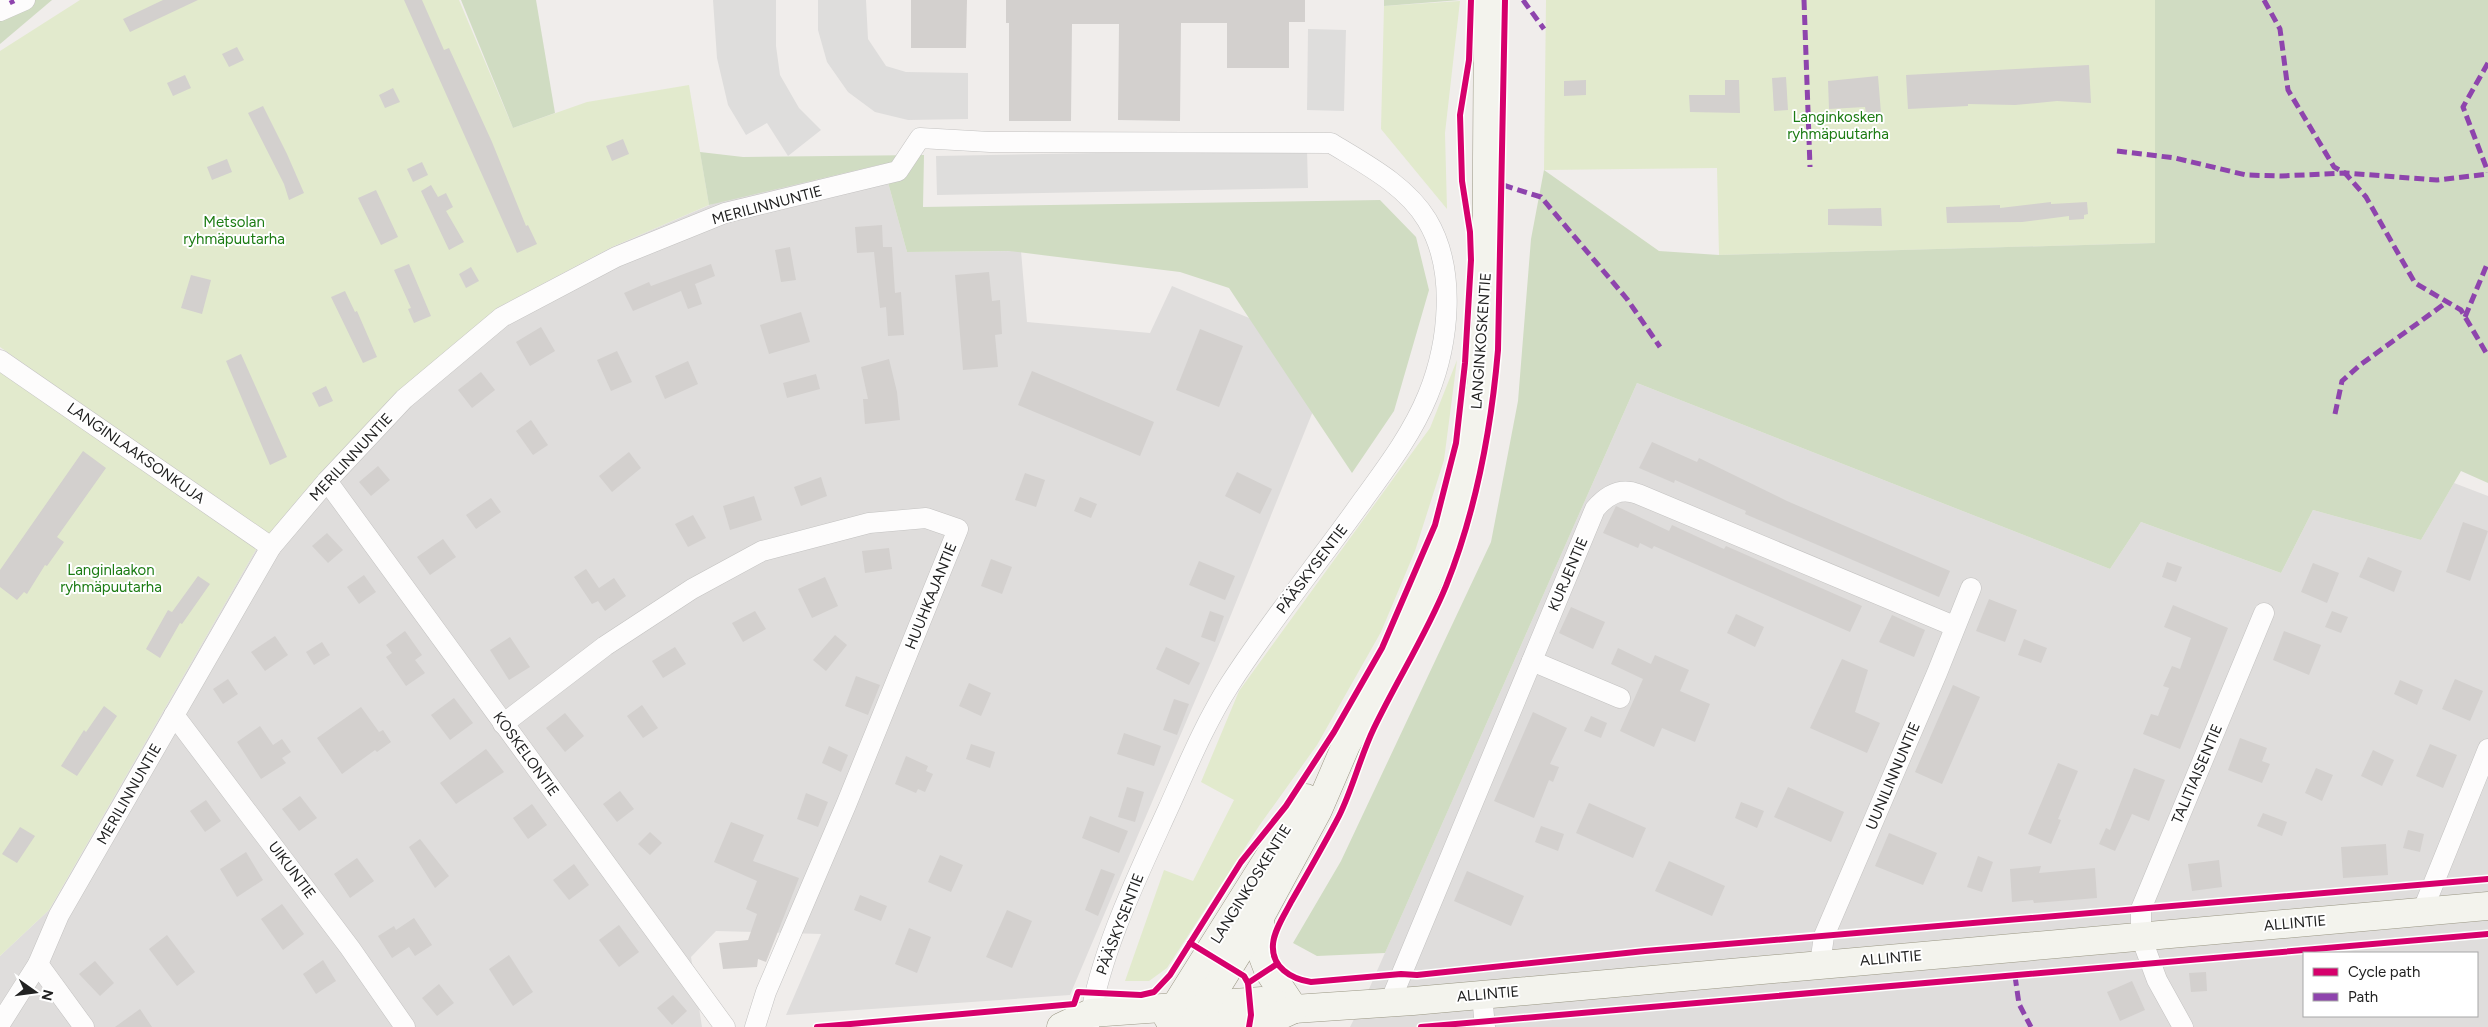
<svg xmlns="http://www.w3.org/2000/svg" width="2488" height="1027" font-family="Figtree,sans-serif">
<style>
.residential{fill:#dfdddc;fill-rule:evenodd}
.religious{fill:#dedddc}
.grass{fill:#e2eacd}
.forest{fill:#d0dcc2}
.building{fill:#d3d0ce}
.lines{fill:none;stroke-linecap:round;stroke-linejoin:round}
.street-casing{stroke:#c3c2c1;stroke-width:21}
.secondary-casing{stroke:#9a9784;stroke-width:29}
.street{stroke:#fdfcfc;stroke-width:20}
.secondary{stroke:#f3f3ed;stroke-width:28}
.quiet{stroke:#8e44ad;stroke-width:5;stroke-dasharray:10 5;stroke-linecap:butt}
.cycleway-casing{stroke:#fff;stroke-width:9}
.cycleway{stroke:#d6006c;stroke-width:6}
.labels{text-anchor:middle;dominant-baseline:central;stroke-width:4;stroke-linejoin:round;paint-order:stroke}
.park-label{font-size:15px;fill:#1d7c14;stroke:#fff}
.street-label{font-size:15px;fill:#222;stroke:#fff}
</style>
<rect width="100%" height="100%" fill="#f0edeb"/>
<!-- residential -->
<g class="residential">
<path d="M883 164 907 252 1021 251 1027 322 1150 333 1172 286 1336 354 1220 642 1070 995 786 1015 821 934 716 931 691 957 702 1027H0V956L49 910 258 546 320 473 401 389 497 308 612 247 717 202Z"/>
<path d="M1637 383 2110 569 2141 522 2281 573 2313 510 2421 540 2454 483 2488 496V1027H1350L1369 989ZM2304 953H2477V1016H2304Z"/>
</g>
<!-- religious -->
<g class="religious">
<path d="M713 0H776V46L780 75 799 108 821 130 788 156 767 123 746 135 728 105 717 58Z"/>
<path d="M818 0H866L868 39 886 66 906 72 968 73V119L908 120 875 112 848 92 827 62 818 30Z"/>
<path d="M1308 29 1346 30 1344 111 1307 110Z"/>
<path d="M1307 149 1308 188 937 195 936 156Z"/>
</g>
<!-- grass -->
<g class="grass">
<path d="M80 0H459L513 128 587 102 689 85 709 205 612 247 497 308 401 389 320 473 267 536 0 347V51Z"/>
<path d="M1546 0H2155V243L1719 255 1717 168 1544 170Z"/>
<path d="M1460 1 1445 133 1447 209 1381 129 1384 6Z"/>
<path d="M1457 360 1444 460 1415 551 1381 632 1317 745 1259 826 1167 968 1149 981H1125L1164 870 1193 881 1234 800 1201 782 1239 691 1430 428Z"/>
<path d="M0 368 258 546 49 910 0 956Z"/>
</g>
<!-- forest -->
<g class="forest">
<path d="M0 0H52L0 44Z"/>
<path d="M461 0H536L555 113 513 128Z"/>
<path d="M1384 0H1460L1384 6Z"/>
<path d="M2155 0H2488V483L2461 471 2421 540 2313 510 2281 573 2141 522 2110 569 1637 383 1385 953 1317 956 1293 943 1341 861 1491 542 1518 401 1531 239 1544 170 1659 251 1719 255 2155 243Z"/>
<path d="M700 152 743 157 924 155 923 207 1380 200 1416 237 1429 290 1394 411 1352 473 1229 288 1180 272 1009 251 907 252 883 164 709 205Z"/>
</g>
<!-- building -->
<g class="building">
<path d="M163 0H198L130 32 123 19Z"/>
<path d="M404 0H422L444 50 449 48 492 142 526 226 528 225 537 244 517 253Z"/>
<path d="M911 0H967L966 48H911Z"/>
<path d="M1006 0H1305V22H1289V68H1227V23H1181L1180 121 1118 120 1119 24H1072L1071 121H1009V23H1006Z"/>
<path d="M237 47 244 60 229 67 222 54Z"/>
<path d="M2089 65 2091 103 2057 101 2015 105 1968 104V106L1908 109 1906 75Z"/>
<path d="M185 75 191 88 173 96 167 83Z"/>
<path d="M1878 76 1881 113 1866 114 1865 107 1829 109 1828 81Z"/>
<path d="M1786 77 1788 110 1774 111 1772 78Z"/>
<path d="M1586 80V95L1564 96V81Z"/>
<path d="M1725 80H1739L1740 113 1690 112 1689 95H1725Z"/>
<path d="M393 88 400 102 385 108 379 95Z"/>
<path d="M263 106 287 154 304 193 289 200 284 184 248 113Z"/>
<path d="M623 139 629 154 612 161 606 146Z"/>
<path d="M227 159 232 172 212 180 207 167Z"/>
<path d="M422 162 428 175 413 182 407 169Z"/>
<path d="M431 185 438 197 446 193 453 207 446 211 464 242 449 250 421 191Z"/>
<path d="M376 190 398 237 381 245 358 198Z"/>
<path d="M2051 202V204L2087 202 2088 214 2084 215V219L2069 220V216L2022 222 1947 223 1946 207 2000 205V208Z"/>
<path d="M1881 208 1882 226 1828 225V209Z"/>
<path d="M882 225 883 247H892L895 293 901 292 904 335 888 336 886 307 880 308 874 252 857 253 855 227Z"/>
<path d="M790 247 796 280 781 282 775 250Z"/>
<path d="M409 264 431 316 414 323 408 309 411 308 394 270Z"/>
<path d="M711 264 715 276 695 284 702 304 688 309 681 291 633 311 624 293 649 282 651 286Z"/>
<path d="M471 267 479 281 466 288 459 274Z"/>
<path d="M989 272 992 301 1000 300 1002 334 995 335 998 367 963 370 955 275Z"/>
<path d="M191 275 211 280 202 314 181 308Z"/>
<path d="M345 291 355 312 357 311 377 357 363 363 331 297Z"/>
<path d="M801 312 810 342 769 354 760 325Z"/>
<path d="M541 327 555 351 530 366 516 342Z"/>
<path d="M1200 329 1243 346 1219 407 1176 390Z"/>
<path d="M617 351 632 382 611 391 597 360Z"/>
<path d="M241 354 287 457 270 465 226 361Z"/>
<path d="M889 359 897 392 900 420 865 424 863 399H868L861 367Z"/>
<path d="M688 361 698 384 665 399 655 376Z"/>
<path d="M1032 371 1154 422 1140 456 1018 405Z"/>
<path d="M481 372 495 390 472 408 458 390Z"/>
<path d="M816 374 820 389 787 398 783 383Z"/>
<path d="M326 386 333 401 319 407 312 393Z"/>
<path d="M531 420 548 445 533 455 516 431Z"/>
<path d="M1652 442 1697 462 1699 458 1787 501 1950 571 1939 597 1745 514 1746 511 1675 480 1674 483 1639 468Z"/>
<path d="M83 451 106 468 57 537 64 542 47 566 45 565 27 594 24 592 17 600 0 587V570Z"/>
<path d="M629 452 641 468 612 492 599 476Z"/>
<path d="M378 466 390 480 371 496 359 482Z"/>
<path d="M1237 472 1272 489 1260 514 1225 496Z"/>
<path d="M1025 473 1045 480 1036 507 1015 500Z"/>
<path d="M821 477 827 496 801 506 794 487Z"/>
<path d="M754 496 762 520 730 530 723 506Z"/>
<path d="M1080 497 1097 504 1091 518 1074 511Z"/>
<path d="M491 498 501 512 476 529 466 515Z"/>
<path d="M1616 506 1669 531 1672 525 1724 549 1726 546 1862 606 1850 632 1654 546 1652 549 1640 543 1638 548 1603 533Z"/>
<path d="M693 515 706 538 688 547 675 524Z"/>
<path d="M2463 522 2488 531 2470 581 2446 572Z"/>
<path d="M327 533 343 550 328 563 312 546Z"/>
<path d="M443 539 456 557 430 575 417 557Z"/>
<path d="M889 548 892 569 865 573 862 551Z"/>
<path d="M2368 557 2402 571 2394 592 2359 577Z"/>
<path d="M991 559 1012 567 1002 594 981 586Z"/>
<path d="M1199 561 1235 576 1225 600 1189 585Z"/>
<path d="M2167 562 2182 567 2176 582 2162 577Z"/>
<path d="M2313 563 2339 573 2327 603 2301 592Z"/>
<path d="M586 569 599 588 614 578 626 596 605 611 598 601 592 604 574 577Z"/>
<path d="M364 575 376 592 359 604 347 587Z"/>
<path d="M198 576 210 584 182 624 180 623 160 658 146 649 168 610 172 612Z"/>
<path d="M825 577 838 606 812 618 798 589Z"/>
<path d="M1989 599 2017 610 2005 642 1976 631Z"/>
<path d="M2173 605 2228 628 2180 749 2143 734 2151 714 2158 716 2169 688 2163 686 2172 666 2180 669 2191 638 2164 627Z"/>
<path d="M1571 607 1605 622 1593 649 1559 633Z"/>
<path d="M755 611 766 629 743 642 732 623Z"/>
<path d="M1210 611 1224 616 1215 642 1201 637Z"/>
<path d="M2332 611 2348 617 2341 633 2325 627Z"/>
<path d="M1736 614 1764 627 1755 647 1727 633Z"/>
<path d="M1892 615 1925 630 1914 657 1879 642Z"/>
<path d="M405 631 422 655 415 660 425 673 406 686 386 657 392 653 386 645Z"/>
<path d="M2284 631 2321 645 2309 675 2273 660Z"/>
<path d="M835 635 847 645 826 671 813 660Z"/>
<path d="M275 636 288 655 265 671 251 652Z"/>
<path d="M510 637 530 667 509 680 490 650Z"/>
<path d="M2024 639 2047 648 2041 663 2018 655Z"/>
<path d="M322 642 330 655 314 665 306 652Z"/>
<path d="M675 647 686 664 663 678 652 661Z"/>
<path d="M1166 647 1200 663 1189 685 1156 669Z"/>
<path d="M1618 648 1651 664 1655 655 1689 670 1680 691 1710 704 1695 742 1662 728 1654 747 1620 731 1643 679 1611 664Z"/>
<path d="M1842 659 1868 670 1855 712 1880 723 1867 753 1810 728Z"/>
<path d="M856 676 880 685 868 715 845 706Z"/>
<path d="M228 679 238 694 223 704 213 689Z"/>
<path d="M2455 679 2483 691 2470 721 2442 709Z"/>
<path d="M2400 680 2423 690 2417 705 2394 694Z"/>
<path d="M969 683 991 693 981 716 959 706Z"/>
<path d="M1953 685 1980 697 1942 784 1915 772Z"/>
<path d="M454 698 473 723 450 740 431 715Z"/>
<path d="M1174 699 1189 704 1177 735 1163 730Z"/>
<path d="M642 705 658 728 643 738 627 716Z"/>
<path d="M104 706 117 716 77 776 61 766 84 730 86 732Z"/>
<path d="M361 707 379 732 383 730 391 742 377 752 375 750 342 774 317 738Z"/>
<path d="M1533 712 1567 728 1550 764 1559 767 1553 782 1549 780 1534 818 1494 801Z"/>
<path d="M565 713 584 736 565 752 546 728Z"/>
<path d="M1591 716 1607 723 1601 738 1584 731Z"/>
<path d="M260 726 273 745 282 739 291 752 282 758 286 763 261 779 237 742Z"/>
<path d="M1124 733 1161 746 1154 766 1117 754Z"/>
<path d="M2240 738 2267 748 2262 761 2270 764 2262 783 2228 770Z"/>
<path d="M971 744 995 752 990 768 966 759Z"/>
<path d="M2430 744 2457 755 2443 788 2416 776Z"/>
<path d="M829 746 848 755 841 772 822 763Z"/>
<path d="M486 749 504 772 456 804 440 783Z"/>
<path d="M2373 750 2394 760 2382 786 2361 776Z"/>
<path d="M906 756 928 766 926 771 933 774 925 792 918 789 916 793 895 784Z"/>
<path d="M2058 763 2078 771 2058 819 2061 820 2051 844 2028 834Z"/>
<path d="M2134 768 2165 780 2149 821 2132 814 2115 851 2099 844 2106 828 2110 830Z"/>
<path d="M2316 768 2333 775 2322 801 2305 793Z"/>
<path d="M1127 787 1144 792 1135 822 1118 817Z"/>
<path d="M1788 787 1844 812 1831 842 1774 817Z"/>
<path d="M620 791 634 809 617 822 603 804Z"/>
<path d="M806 793 828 802 818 827 797 819Z"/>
<path d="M300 796 317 818 299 831 282 809Z"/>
<path d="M206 800 221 821 205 832 190 811Z"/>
<path d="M1741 802 1764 811 1757 828 1735 818Z"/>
<path d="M1589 803 1646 828 1633 858 1576 833Z"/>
<path d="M532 804 547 825 528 839 513 818Z"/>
<path d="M2263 813 2287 822 2282 836 2257 826Z"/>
<path d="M1090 816 1128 831 1119 853 1082 838Z"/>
<path d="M731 822 764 835 753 861 799 878 766 962 758 959 757 967 723 969 719 943 748 940 757 914 746 909 757 881 714 862Z"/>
<path d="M1541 826 1564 834 1558 851 1535 842Z"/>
<path d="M20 827 35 836 17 863 2 854Z"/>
<path d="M2408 830 2424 834 2420 852 2403 848Z"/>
<path d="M650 832 662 843 650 855 638 844Z"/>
<path d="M1889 833 1937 853 1923 885 1875 866Z"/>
<path d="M420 839 449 876 435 888 409 847Z"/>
<path d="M2386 844 2388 875 2343 878 2341 847Z"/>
<path d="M246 852 263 880 237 897 220 869Z"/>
<path d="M940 855 963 865 951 892 928 882Z"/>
<path d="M1978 856 1993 862 1982 892 1967 887Z"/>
<path d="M357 858 374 881 350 898 334 874Z"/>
<path d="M2219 860 2222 887 2192 891 2188 864Z"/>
<path d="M1669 861 1725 886 1712 916 1655 891Z"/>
<path d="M574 864 589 885 569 900 553 880Z"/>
<path d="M2041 866 2039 873 2095 868 2097 898 2034 903 2033 900 2012 902 2010 869Z"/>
<path d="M1101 869 1115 874 1098 916 1085 910Z"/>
<path d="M1467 871 1524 896 1511 926 1454 901Z"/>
<path d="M860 895 887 906 881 921 854 910Z"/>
<path d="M282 904 304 934 283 950 261 919Z"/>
<path d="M1007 910 1032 921 1012 968 986 957Z"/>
<path d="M414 918 432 945 415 956 409 947 392 958 378 936 394 926 396 930Z"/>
<path d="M619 925 639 952 619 967 599 940Z"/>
<path d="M909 928 931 937 917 973 895 964Z"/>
<path d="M167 935 195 972 177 986 149 949Z"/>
<path d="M509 955 533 992 513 1006 489 969Z"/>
<path d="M323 960 336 981 316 994 303 974Z"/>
<path d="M95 961 114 983 100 996 79 974Z"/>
<path d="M2206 972 2207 991 2191 992 2189 973Z"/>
<path d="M2132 981 2145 1010 2120 1021 2107 992Z"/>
<path d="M439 984 454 1003 437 1016 422 998Z"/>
<path d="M673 995 687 1011 672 1025 657 1008Z"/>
<path d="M140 1009 152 1027H115Z"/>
</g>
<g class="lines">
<!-- street casing -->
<g class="street-casing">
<g id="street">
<path d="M0 11 25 0"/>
<path d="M0 360 271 547"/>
<path d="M327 481 725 1027"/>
<path d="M1532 661 1620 698"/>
<path d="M174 715 350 948 405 1027"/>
<path d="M503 724 605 646 692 589 762 551 869 523 926 518 958 529 846 805 766 992 755 1027"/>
<path d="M2422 912 2488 749"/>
<path d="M38 964 84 1027"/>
<path d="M1820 964 1824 936 1937 673 1971 588"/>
<path d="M1482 995 1485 1027"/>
<path d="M1390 1002 1595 509C1607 495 1620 487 1638 494L1954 626"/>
<path d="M0 1024 38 964 59 915 271 547 327 481 404 399 502 317 616 257 725 213 898 171 920 138 990 142 1331 143C1365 164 1406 185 1427 220 1457 270 1449 343 1428 395 1412 434 1387 467 1363 500 1319 562 1271 620 1230 684 1205 723 1187 767 1168 809 1138 875 1099 954 1089 1026"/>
<path d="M2183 1027 2157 980 2141 937V909L2264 613"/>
</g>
</g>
<!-- secondary casing -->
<g class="secondary-casing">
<g id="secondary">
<path d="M1260 917 1262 954 1268 970 1294 1009"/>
<path d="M1168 1018 1306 798"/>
<path d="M1061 1027 1091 1013 1262 1001 1294 1009 1413 1001 2488 906"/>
<path d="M1192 1027 1260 917 1318 810 1346 745 1403 640 1441 551 1457 500 1472 440 1481 386 1486 318 1488 0"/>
<path d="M1216 1027 1264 1023 1294 1009"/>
</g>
</g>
<!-- street -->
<use href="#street" class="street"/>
<!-- secondary -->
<use href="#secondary" class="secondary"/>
<!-- quiet -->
<g class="quiet">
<path d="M11 0 13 4"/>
<path d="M1523 0 1544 29"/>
<path d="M1804 0 1810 167"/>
<path d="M2264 0 2280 29 2288 90 2334 167 2345 173 2366 197 2415 283 2461 310 2488 356"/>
<path d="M2488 63 2463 107 2488 172"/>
<path d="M2117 151 2175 158 2246 175 2281 176 2345 173 2437 180 2488 174"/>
<path d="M1503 185 1541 197 1627 299 1660 347"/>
<path d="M2465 317 2488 262"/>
<path d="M2335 414 2342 381 2360 365 2447 302"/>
<path d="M2015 976 2019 1004 2031 1027"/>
</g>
<!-- cycleway casing -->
<g class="cycleway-casing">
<g id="cycleway">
<path d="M1505 0 1498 350C1491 431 1476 511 1446 586 1426 635 1397 680 1374 728 1360 757 1353 788 1339 816 1324 845 1307 874 1291 902 1285 914 1274 930 1273 944 1271 967 1291 979 1311 982L1401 974 1417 975 1645 951 2488 879"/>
<path d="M1190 943 1244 976 1248 983"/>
<path d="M817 1027 1074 1004 1078 992 1141 995 1154 992 1170 975 1241 862 1286 806 1334 732 1382 648 1435 525 1456 443 1465 363 1471 260 1470 232 1462 181 1460 115 1469 60 1471 0"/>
<path d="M1249 1027 1251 1015 1248 983 1277 964"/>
<path d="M1421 1027 2488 934"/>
</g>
</g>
<!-- cycleway -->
<use href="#cycleway" class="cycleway"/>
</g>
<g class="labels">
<!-- park labels -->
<g class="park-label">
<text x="1838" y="117">Langinkosken<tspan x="1838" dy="17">ryhmäpuutarha</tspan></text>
<text x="234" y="222">Metsolan<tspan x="234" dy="17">ryhmäpuutarha</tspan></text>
<text x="111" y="570">Langinlaakon<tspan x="111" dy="17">ryhmäpuutarha</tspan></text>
</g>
<!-- street labels -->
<g class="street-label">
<text transform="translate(767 205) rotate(-15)">MERILINNUNTIE</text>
<text transform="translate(1481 341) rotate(-86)">LANGINKOSKENTIE</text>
<text transform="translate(136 453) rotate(35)">LANGINLAAKSONKUJA</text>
<text transform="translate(351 457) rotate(-47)">MERILINNUNTIE</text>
<text transform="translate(1312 569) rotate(-53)">PÄÄSKYSENTIE</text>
<text transform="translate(1568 574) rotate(-67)">KURJENTIE</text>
<text transform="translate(931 596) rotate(-68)">HUUHKAJANTIE</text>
<text transform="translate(526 754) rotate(54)">KOSKELONTIE</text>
<text transform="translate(2197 774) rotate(-67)">TALITIAISENTIE</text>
<text transform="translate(1893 776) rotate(-67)">UUNILINNUNTIE</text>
<text transform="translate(129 794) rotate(-60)">MERILINNUNTIE</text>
<text transform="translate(292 870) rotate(53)">UIKUNTIE</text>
<text transform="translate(1251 884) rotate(-58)">LANGINKOSKENTIE</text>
<text transform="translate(2295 923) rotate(-5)">ALLINTIE</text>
<text transform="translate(1120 924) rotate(-69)">PÄÄSKYSENTIE</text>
<text transform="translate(1891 958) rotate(-5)">ALLINTIE</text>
<text transform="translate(1488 994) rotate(-5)">ALLINTIE</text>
</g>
</g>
<!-- legend -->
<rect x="2303" y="952" width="175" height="65" fill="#ffffff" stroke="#a7a7a7"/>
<rect x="2313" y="968" width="25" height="8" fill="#d6006c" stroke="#a7a7a7"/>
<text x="2348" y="977" font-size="15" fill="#222222">Cycle path</text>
<rect x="2313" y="993" width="25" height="8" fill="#8e44ad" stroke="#a7a7a7"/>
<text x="2348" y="1002" font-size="15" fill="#222222">Path</text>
<!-- north arrow -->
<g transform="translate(35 992) rotate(104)" stroke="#ffffff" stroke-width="4" paint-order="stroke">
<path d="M0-4L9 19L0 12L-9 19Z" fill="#222222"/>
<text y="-8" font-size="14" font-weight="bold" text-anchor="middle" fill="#222222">N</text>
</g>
</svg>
